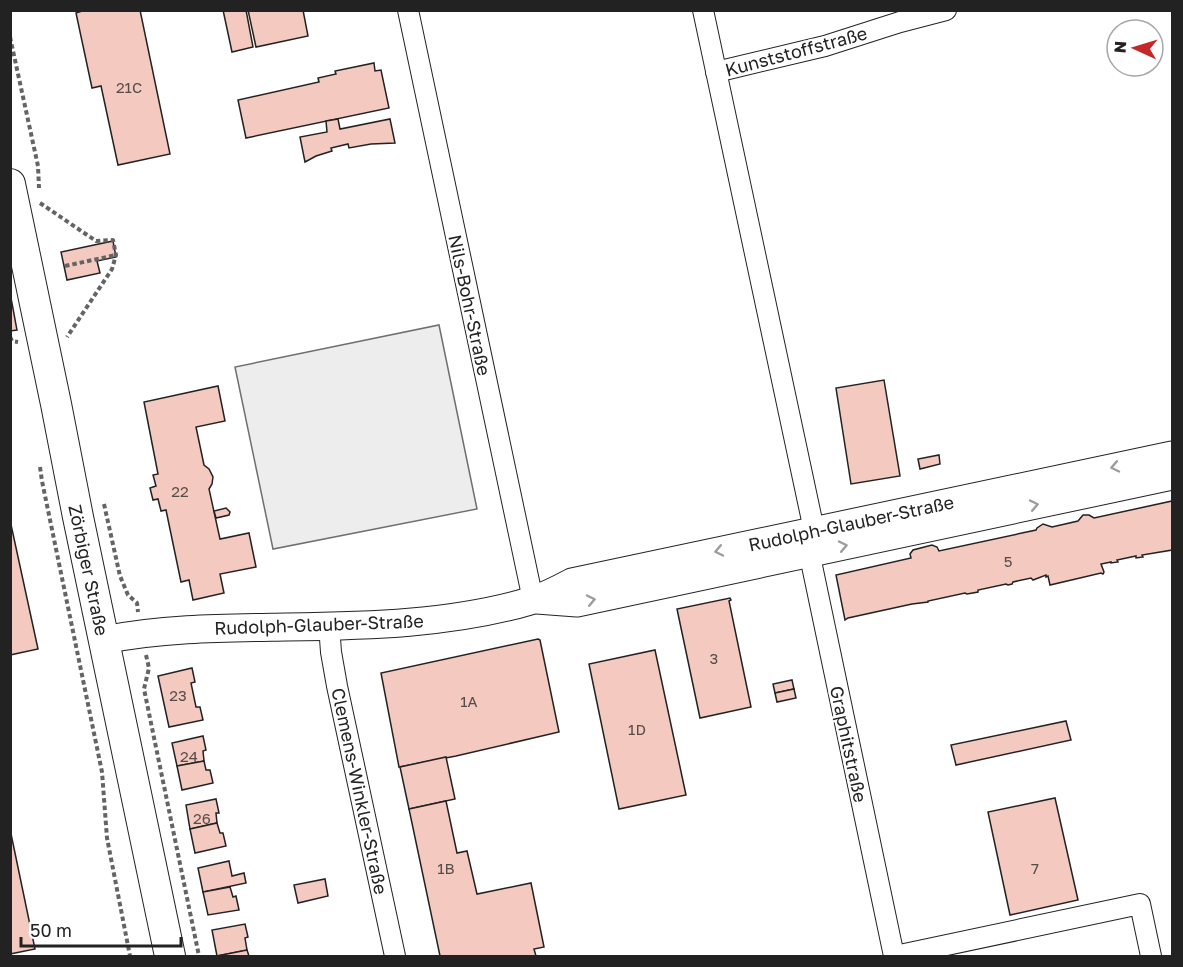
<svg xmlns="http://www.w3.org/2000/svg" width="1183" height="967" font-family="'Golos Text',sans-serif">
<style>
.parking{fill:#ededed;stroke:#6f6f6f;stroke-width:1.5}
.building{fill:#f3c9c0;stroke:#222;stroke-width:1.5}
.lines{fill:none;stroke-linecap:round;stroke-linejoin:round}
.street-casing{stroke:#222;stroke-width:22}
.secondary-casing{stroke:#222;stroke-width:29}
.primary-casing{stroke:#222;stroke-width:32}
.path{stroke:#646464;stroke-width:4;stroke-dasharray:4.5 3;stroke-linecap:butt}
.street{stroke:#fff;stroke-width:20}
.secondary{stroke:#fff;stroke-width:27}
.primary{stroke:#fff;stroke-width:30}
.oneway{stroke:#9c9c9c}
.labels{text-anchor:middle;dominant-baseline:central;stroke-width:4.5;stroke-linejoin:round;paint-order:stroke}
.number-label{font-size:15px;fill:#564c4a}
.street-label{font-size:18px;fill:#222;stroke:#fff}
</style>
<rect width="100%" height="100%" fill="#fff"/>
<!-- parking -->
<path class="parking" d="M439 325 477 509 273 549 235 367Z"/>
<!-- building -->
<g class="building">
<path d="M85 10H140L170 154 118 165 101 86 92 88 76 13Z"/>
<path d="M223 10H246L253 47 232 52Z"/>
<path d="M248 10H303L308 36 256 47Z"/>
<path d="M374 63 375 71 381 70 389 108 246 138 238 100 319 82 318 78 336 74 335 71Z"/>
<path d="M338 119 340 129 390 119 395 143 371 144 349 148 348 144 331 148 332 151 316 156 305 162 300 137 327 132 326 121Z"/>
<path d="M113 241 116 257 97 261 100 273 67 280 61 252Z"/>
<path d="M11 298 17 330 10 331V298Z"/>
<path d="M884 380 900 476 851 484 836 388Z"/>
<path d="M218 386 225 421 196 427 204 465 209 469 213 477 212 484 209 489 220 539 249 533 256 567 220 574 224 593 193 600 189 580 181 582 166 510 161 511 158 499 153 500 150 488 156 486 153 475 158 474 144 402Z"/>
<path d="M939 455 940 464 920 469 918 459Z"/>
<path d="M1172 501V550L1142 555 1143 557 1136 558V556L1117 560 1118 562 1111 563V562L1101 564 1104 572 1103 574 1101 573 1050 585 1048 576 1046 577V575L1033 580 1031 578 1013 582 1012 584 1008 585 1006 584 978 590V592L967 594 965 593 928 601V602L912 604 848 618 845 620 836 575 911 558 910 554 913 550 932 545 937 547 939 551 1036 530 1037 528 1043 524 1052 527 1078 521 1083 515H1089L1094 518Z"/>
<path d="M226 508 230 512 229 515 216 518 214 511Z"/>
<path d="M10 520 38 649 10 655Z"/>
<path d="M730 598 731 600 729 601 751 707 700 718 677 609Z"/>
<path d="M538 639 540 640 559 732 456 756 399 767 381 673Z"/>
<path d="M655 650 686 795 619 809 589 664Z"/>
<path d="M192 668 195 682 191 683 196 707H200L203 720 169 727 158 676Z"/>
<path d="M792 680 794 689 775 693 773 684Z"/>
<path d="M794 689 796 698 777 702 775 693Z"/>
<path d="M1066 721 1071 740 956 765 951 745Z"/>
<path d="M203 736 206 750 203 751 204 761 177 766 172 743Z"/>
<path d="M446 757 455 799 409 809 400 767Z"/>
<path d="M204 761 206 770H210L213 783 182 790 177 766Z"/>
<path d="M1055 798 1078 900 1010 915 988 812Z"/>
<path d="M216 799 219 813H216L217 823 190 829 186 805Z"/>
<path d="M446 801 457 853 467 851 477 894 531 883 544 947 534 949 536 956H440L409 809Z"/>
<path d="M217 823 220 833H223L226 846 195 853 190 829Z"/>
<path d="M10 829 35 949 10 954Z"/>
<path d="M229 861 232 876 244 873 246 883 203 892 198 868Z"/>
<path d="M325 879 328 896 298 903 294 885Z"/>
<path d="M230 887 233 897 236 896 239 910 208 915 203 892Z"/>
<path d="M245 924 248 937 245 938 247 950 217 956 212 930Z"/>
<path d="M247 950 249 956H217Z"/>
</g>
<g class="lines">
<!-- street casing -->
<g class="street-casing">
<g id="street">
<path d="M408 10 533 600"/>
<path d="M703 10 814 530"/>
<path d="M716 72 825 46 900 22 946 10"/>
<path d="M807 542 894 956"/>
<path d="M329 625 331 652 337 686 395 956"/>
<path d="M895 956 1140 904 1151 956"/>
</g>
</g>
<!-- secondary casing -->
<g class="secondary-casing">
<g id="secondary">
<path d="M537 600 577 603 1172 476"/>
<path d="M104 640C163 628 225 628 286 627 366 626 453 624 530 601 545 596 559 589 572 582L1172 455"/>
</g>
</g>
<!-- primary casing -->
<g class="primary-casing">
<path id="primary" d="M10 184 56 404 78 517 170 956"/>
</g>
<!-- path -->
<g class="path">
<path d="M10 37 38 166 39 188"/>
<path d="M40 203 96 241 113 240 116 255 112 269 67 337"/>
<path d="M65 266 116 255"/>
<path d="M10 337 12 341 18 342"/>
<path d="M40 467 42 481 102 772 107 838 130 956"/>
<path d="M104 504 120 576 128 595 137 603 138 612"/>
<path d="M146 655 149 668 144 689 199 956"/>
</g>
<!-- street -->
<use href="#street" class="street"/>
<!-- secondary -->
<use href="#secondary" class="secondary"/>
<!-- primary -->
<use href="#primary" class="primary"/>
</g>
<!-- one-way arrows -->
<defs><path id="oneway-chevron" d="M-2-3.5L2.5 0L-2 3.5" fill="none" stroke-width="1.6" stroke-linecap="round" stroke-linejoin="round" transform="scale(1.5)"/></defs>
<g class="oneway">
<use href="#oneway-chevron" transform="translate(1115 467) rotate(168)"/>
<use href="#oneway-chevron" transform="translate(1034 505) rotate(-12)"/>
<use href="#oneway-chevron" transform="translate(843 546) rotate(-12)"/>
<use href="#oneway-chevron" transform="translate(719 551) rotate(168)"/>
<use href="#oneway-chevron" transform="translate(591 600) rotate(-12)"/>
</g>
<g class="labels">
<!-- number labels -->
<g class="number-label">
<text x="129" y="87">21C</text>
<text x="180" y="491">22</text>
<text x="1008" y="561">5</text>
<text x="714" y="658">3</text>
<text x="178" y="695">23</text>
<text x="469" y="701">1A</text>
<text x="637" y="729">1D</text>
<text x="189" y="756">24</text>
<text x="202" y="818">26</text>
<text x="446" y="868">1B</text>
<text x="1035" y="868">7</text>
</g>
<!-- street labels -->
<g class="street-label">
<text transform="translate(796 51) rotate(-15)">Kunststoffstraße</text>
<text transform="translate(470 305) rotate(78)">Nils-Bohr-Straße</text>
<text transform="translate(851 523) rotate(-12)">Rudolph-Glauber-Straße</text>
<text transform="translate(89 570) rotate(78)">Zörbiger Straße</text>
<text transform="translate(319 624) rotate(-2)">Rudolph-Glauber-Straße</text>
<text transform="translate(849 744) rotate(78)">Graphitstraße</text>
<text transform="translate(360 791) rotate(78)">Clemens-Winkler-Straße</text>
</g>
</g>
<!-- border -->
<rect width="1183" height="967" fill="none" stroke="#222222" stroke-width="24"/>
<!-- north arrow -->
<g transform="translate(1135 48) rotate(274)"><circle r="28" fill="#ffffff" stroke="#a7a7a7" stroke-width="1.5"/>
<path d="M0-4.5L10 22L0 15L-10 22Z" fill="#c62828"/>
<text y="-9" font-size="16" font-weight="bold" text-anchor="middle" fill="#222222">N</text>
</g>
<!-- scale -->
<path d="M21 937v9h160v-9" fill="none" stroke="#222222" stroke-width="3"/>
<text x="30" y="937" font-size="18" fill="#222222" stroke="#ffffff" stroke-width="4.5" paint-order="stroke">50 m</text>
</svg>
